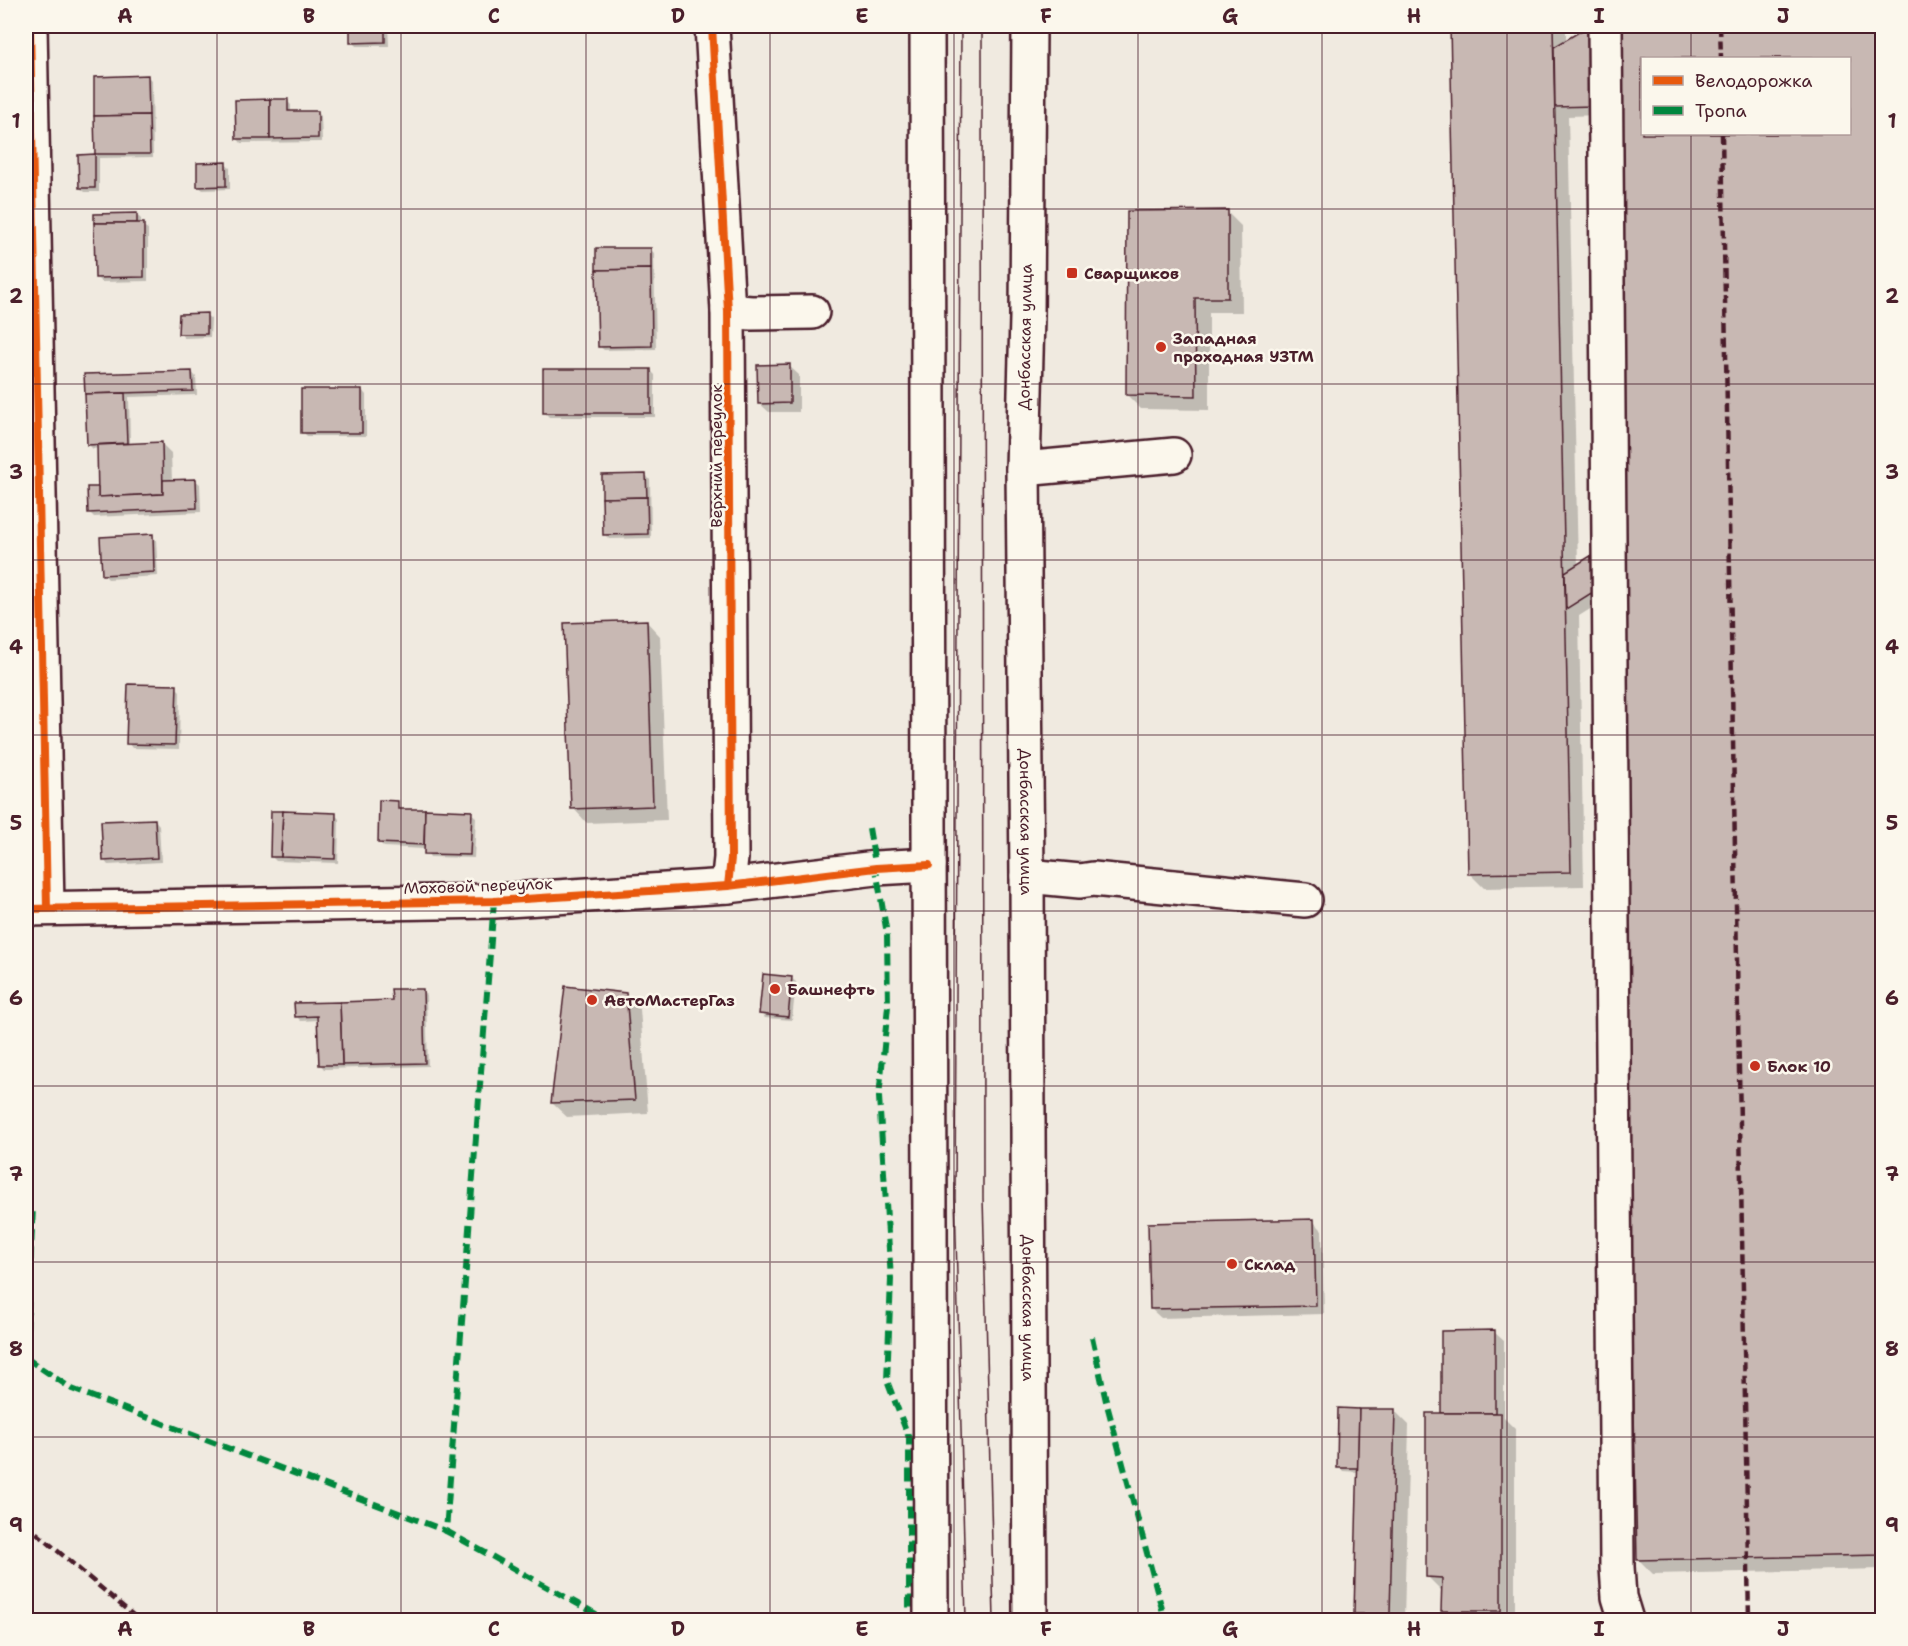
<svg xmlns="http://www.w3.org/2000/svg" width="1908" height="1646" font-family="'Shantell Sans',sans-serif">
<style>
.shadow{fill:#0003;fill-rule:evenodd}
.building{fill:#c8b8b3;stroke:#4a1f2b;stroke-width:1.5;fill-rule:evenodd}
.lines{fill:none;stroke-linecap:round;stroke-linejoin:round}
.minor-casing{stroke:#4a1f2b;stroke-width:38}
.major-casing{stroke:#4a1f2b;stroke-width:38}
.minor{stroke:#fbf7ec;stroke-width:33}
.major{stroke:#fbf7ec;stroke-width:33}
.tram{stroke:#4a1f2b;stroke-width:1.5}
.rail{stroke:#4a1f2b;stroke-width:4.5;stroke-dasharray:9 4.5;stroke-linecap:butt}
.quiet{stroke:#00873e;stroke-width:6;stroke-dasharray:12 6;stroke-linecap:butt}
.cycleway-casing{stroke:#fbf7ec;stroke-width:11}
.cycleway{stroke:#e8590c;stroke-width:8}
.grid{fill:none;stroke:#4a1f2b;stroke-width:1.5;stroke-opacity:0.55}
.poi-dot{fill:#c8321e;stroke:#fbf7ec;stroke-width:2}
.labels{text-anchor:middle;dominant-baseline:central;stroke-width:5;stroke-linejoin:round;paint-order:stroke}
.poi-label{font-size:16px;font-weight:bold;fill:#4a1f2b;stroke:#fbf7ec;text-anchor:start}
.street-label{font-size:16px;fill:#4a1f2b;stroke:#fbf7ec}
.neatline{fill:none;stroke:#4a1f2b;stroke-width:2}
.grid-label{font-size:20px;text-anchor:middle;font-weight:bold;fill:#4a1f2b}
</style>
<rect width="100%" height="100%" fill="#f0eae0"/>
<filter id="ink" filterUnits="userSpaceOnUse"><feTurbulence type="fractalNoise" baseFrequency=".0167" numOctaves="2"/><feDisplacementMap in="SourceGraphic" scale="12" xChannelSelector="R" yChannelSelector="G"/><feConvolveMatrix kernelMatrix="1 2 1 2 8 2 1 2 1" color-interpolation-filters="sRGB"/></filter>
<g filter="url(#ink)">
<!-- shadow -->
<g class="shadow">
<path d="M351 26H388L389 46H356L352 42Z"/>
<path d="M625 26H662V27H626Z"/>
<path d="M1451 26H1566V41L1592 26H1882V1569L1653 1574 1638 1559 1619 591 1579 616 1584 886 1484 888 1470 874ZM1642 58H1850V134H1642ZM1602 115 1618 541 1578 566 1568 116Z"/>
<path d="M148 77 152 81 153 157 99 158V192H85L80 188V156H97L95 78Z"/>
<path d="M287 101 291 105V113L317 112 321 116 322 142 241 143 237 138Z"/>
<path d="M225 164 230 168V189L203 190 198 186Z"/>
<path d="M1227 212 1241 226 1242 312H1209V410L1141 409 1127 395Z"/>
<path d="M136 214 141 219V225L148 229V281L101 282 97 278Z"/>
<path d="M650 249 654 253 656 349 604 350 599 346Z"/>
<path d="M206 315 211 319 210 337 184 338 180 333Z"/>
<path d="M789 366 799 375V412H769L759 403Z"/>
<path d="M651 371 655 375V417H549L545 413Z"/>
<path d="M192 372 196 377 197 395 129 397 130 445 161 443 171 453 172 481 195 480 200 484 201 512 94 517 90 513 99 488 98 448 93 449 88 444 86 375Z"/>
<path d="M362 390 366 395V436H307L303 432Z"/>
<path d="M646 475 650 480 651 538 609 539 604 534Z"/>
<path d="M152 536 156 540 158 576 108 579 103 574Z"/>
<path d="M646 621 660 636 667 820 587 823 573 808Z"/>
<path d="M176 687 180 691 179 749 132 748 128 743Z"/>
<path d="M397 802 401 811 471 813 476 817 474 858 430 857 425 849 384 847 380 843Z"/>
<path d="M335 814 339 819 338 863 276 861 271 856Z"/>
<path d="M155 820 159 825 161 862 108 865 104 860Z"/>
<path d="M791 978 796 982 792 1020 765 1018 761 1013Z"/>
<path d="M422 990 426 995 428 1066 324 1069 320 1064 319 1020 301 1021 296 1016 393 1002Z"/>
<path d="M625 995 640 1009 648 1113 567 1117 552 1103Z"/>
<path d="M1313 1221 1322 1230 1324 1314 1161 1318 1151 1309Z"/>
<path d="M1494 1332 1504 1341V1418L1515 1429V1620H1453L1443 1611 1442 1591 1428 1577 1442 1415Z"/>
<path d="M1394 1410 1409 1425 1404 1620H1363L1356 1613 1359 1472 1343 1471 1339 1467Z"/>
</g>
<!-- building -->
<g class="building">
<path d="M350 26H385V42L350 43Z"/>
<path d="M1450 26H1553L1571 872 1468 874Z"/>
<path d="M1589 26 1593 106 1555 107 1554 47Z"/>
<path d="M1606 26H1882V1555L1637 1560ZM1642 58H1850V134H1642Z"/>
<path d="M148 75 149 115 94 116V77Z"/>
<path d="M270 99V139H236L235 100Z"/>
<path d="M270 99H288V111H318V138L270 139Z"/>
<path d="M149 115 150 154H95L94 116Z"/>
<path d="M95 154V188H79L78 155Z"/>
<path d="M226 162V186L197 187V163Z"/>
<path d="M1228 210V298H1195L1196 396 1126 395 1127 211Z"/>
<path d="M137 213V223H94V214Z"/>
<path d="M94 223H144V277L95 278Z"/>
<path d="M596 248H651V269L596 270Z"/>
<path d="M651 269 652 346 598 347 596 270Z"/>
<path d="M207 313V334H178L179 314Z"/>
<path d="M790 364V403L758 404 757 365Z"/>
<rect x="543" y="369" width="108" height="44"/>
<path d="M192 371 193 391 85 394 84 374Z"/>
<rect x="301" y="389" width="61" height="44"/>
<path d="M125 393 127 443 87 445 85 394Z"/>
<path d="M162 442 163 494 98 497 97 445Z"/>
<path d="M646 474 647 497 602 498V475Z"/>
<path d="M196 479 197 508 88 513 87 487H98V497L163 494V480Z"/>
<path d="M647 497 648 534 603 535 602 498Z"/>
<path d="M153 534 154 572 102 575 100 537Z"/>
<path d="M1616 540 1617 577 1566 609 1565 572Z"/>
<path d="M647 620 653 806 571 809 564 623Z"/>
<path d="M128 684 177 685 175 745 126 744Z"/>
<path d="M379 800 398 801V809H425L424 845 378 843Z"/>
<path d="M425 809 472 811 470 855 424 854Z"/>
<path d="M271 811H283L281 857H270Z"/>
<path d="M283 811 336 813 335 859 281 857Z"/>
<path d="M155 819 157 858 103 861 101 821Z"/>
<path d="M763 974 792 977 788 1017 759 1014Z"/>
<path d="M565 986 626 993 635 1100 551 1103Z"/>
<path d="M391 989H423L425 1063 342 1065 340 1002 392 1000Z"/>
<path d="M340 1002 342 1065H319L317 1016 295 1017 294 1003Z"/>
<path d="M1314 1219 1316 1306 1150 1309 1148 1223Z"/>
<path d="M1495 1330V1413H1441V1331Z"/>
<path d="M1338 1408 1359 1409 1358 1468H1337Z"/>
<path d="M1359 1409H1395L1390 1614H1354Z"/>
<path d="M1426 1413H1501V1611H1441L1442 1578 1426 1577Z"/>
</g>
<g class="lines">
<!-- minor casing -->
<g class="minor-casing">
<g id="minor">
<path d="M30 26 47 908"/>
<path d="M712 26 728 311 731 858 728 886"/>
<path d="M1605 26 1617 1567 1619 1597 1626 1620"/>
<path d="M728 311 751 313 812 312"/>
<path d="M1023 469 1174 455"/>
<path d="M1027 876 1080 881 1093 879 1305 900"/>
<path d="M26 909 494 901 728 886 876 868 929 865"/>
</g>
</g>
<!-- major casing -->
<g class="major-casing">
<g id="major">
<path d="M927 26 931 1620"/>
<path id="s1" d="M1029 26 1027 317 1023 469 1027 876 1030 1620"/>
</g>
</g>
<!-- minor -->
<use href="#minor" class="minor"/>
<!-- major -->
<use href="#major" class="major"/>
<!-- tram -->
<g class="tram">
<path d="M961 26 955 1198 966 1620"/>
<path d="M982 26 983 1198 994 1620"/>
</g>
<!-- rail -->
<g class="rail">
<path d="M1720 26 1721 58"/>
<path d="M1722 134 1749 1620"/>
<path d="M26 1524 139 1620"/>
</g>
<!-- quiet -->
<g class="quiet">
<path d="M869 828 887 934 888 1006 879 1097 891 1279 887 1381 909 1438V1620"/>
<path d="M494 901 446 1531 607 1620"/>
<path d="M1092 1337 1106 1401 1165 1620"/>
<path d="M26 1350 33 1208"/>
<path d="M26 1358 72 1389 446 1531"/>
</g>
<!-- cycleway casing -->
<g class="cycleway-casing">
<g id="cycleway">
<path d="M30 26 47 908"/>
<path d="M712 26 728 311 731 858 728 886"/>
<path d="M26 909 494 901 728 886 876 868 929 865"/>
</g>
</g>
<!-- cycleway -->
<use href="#cycleway" class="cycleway"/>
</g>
</g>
<!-- grid -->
<path class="grid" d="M217 26V1620M401 26V1620M586 26V1620M770 26V1620M954 26V1620M1138 26V1620M1322 26V1620M1507 26V1620M1691 26V58M1691 134V1620M26 209H1882M26 384H1882M26 560H1882M26 735H1882M26 911H1882M26 1086H1882M26 1262H1882M26 1437H1882"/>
<!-- markers -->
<g class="poi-dot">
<rect x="1066" y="267" width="12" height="12" rx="3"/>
<circle cx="1161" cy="347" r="6"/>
<circle cx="775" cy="989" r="6"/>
<circle cx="592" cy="1000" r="6"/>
<circle cx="1755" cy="1066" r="6"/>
<circle cx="1232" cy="1264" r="6"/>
</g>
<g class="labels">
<!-- poi labels -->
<g class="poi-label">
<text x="1084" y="273">Сварщиков</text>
<text x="1173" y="338">Западная<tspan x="1173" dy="18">проходная УЗТМ</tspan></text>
<text x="787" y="989">Башнефть</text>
<text x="604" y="1000">АвтоМастерГаз</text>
<text x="1767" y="1066">Блок 10</text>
<text x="1244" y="1264">Склад</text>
</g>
<!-- street labels -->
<g class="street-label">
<text transform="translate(1025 337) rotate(-89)">Донбасская улица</text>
<text transform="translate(716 456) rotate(-90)">Верхний переулок</text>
<text stroke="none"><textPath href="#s1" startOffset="796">Донбасская улица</textPath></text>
<text transform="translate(478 886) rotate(-2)">Моховой переулок</text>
<text stroke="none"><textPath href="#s1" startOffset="1282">Донбасская улица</textPath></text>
</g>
</g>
<!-- margin -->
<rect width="1908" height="1646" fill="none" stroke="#fbf7ec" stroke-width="66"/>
<!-- legend -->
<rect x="1641" y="57" width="210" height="78" fill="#fbf7ec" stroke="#b4a19f" stroke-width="1.5"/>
<rect x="1653" y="76" width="30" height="9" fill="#e8590c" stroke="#b4a19f" stroke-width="1.5"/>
<text x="1695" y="87" font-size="18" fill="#4a1f2b">Велодорожка</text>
<rect x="1653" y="106" width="30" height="9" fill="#00873e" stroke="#b4a19f" stroke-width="1.5"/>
<text x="1695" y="117" font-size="18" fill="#4a1f2b">Тропа</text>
<rect x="33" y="33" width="1842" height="1580" class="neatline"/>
<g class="grid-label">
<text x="125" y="23">A</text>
<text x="309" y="23">B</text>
<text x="494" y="23">C</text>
<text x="678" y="23">D</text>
<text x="862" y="23">E</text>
<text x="1046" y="23">F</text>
<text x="1230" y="23">G</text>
<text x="1414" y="23">H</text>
<text x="1599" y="23">I</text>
<text x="1783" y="23">J</text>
<text x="16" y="128">1</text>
<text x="1892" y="128">1</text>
<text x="16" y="303">2</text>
<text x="1892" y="303">2</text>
<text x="16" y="479">3</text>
<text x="1892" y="479">3</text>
<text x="16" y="654">4</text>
<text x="1892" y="654">4</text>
<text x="16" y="830">5</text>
<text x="1892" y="830">5</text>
<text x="16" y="1005">6</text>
<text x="1892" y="1005">6</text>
<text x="16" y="1181">7</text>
<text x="1892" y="1181">7</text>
<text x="16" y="1356">8</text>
<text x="1892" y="1356">8</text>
<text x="16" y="1532">9</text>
<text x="1892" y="1532">9</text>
<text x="125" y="1636">A</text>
<text x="309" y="1636">B</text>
<text x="494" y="1636">C</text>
<text x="678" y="1636">D</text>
<text x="862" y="1636">E</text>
<text x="1046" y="1636">F</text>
<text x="1230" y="1636">G</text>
<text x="1414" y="1636">H</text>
<text x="1599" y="1636">I</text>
<text x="1783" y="1636">J</text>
</g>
</svg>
